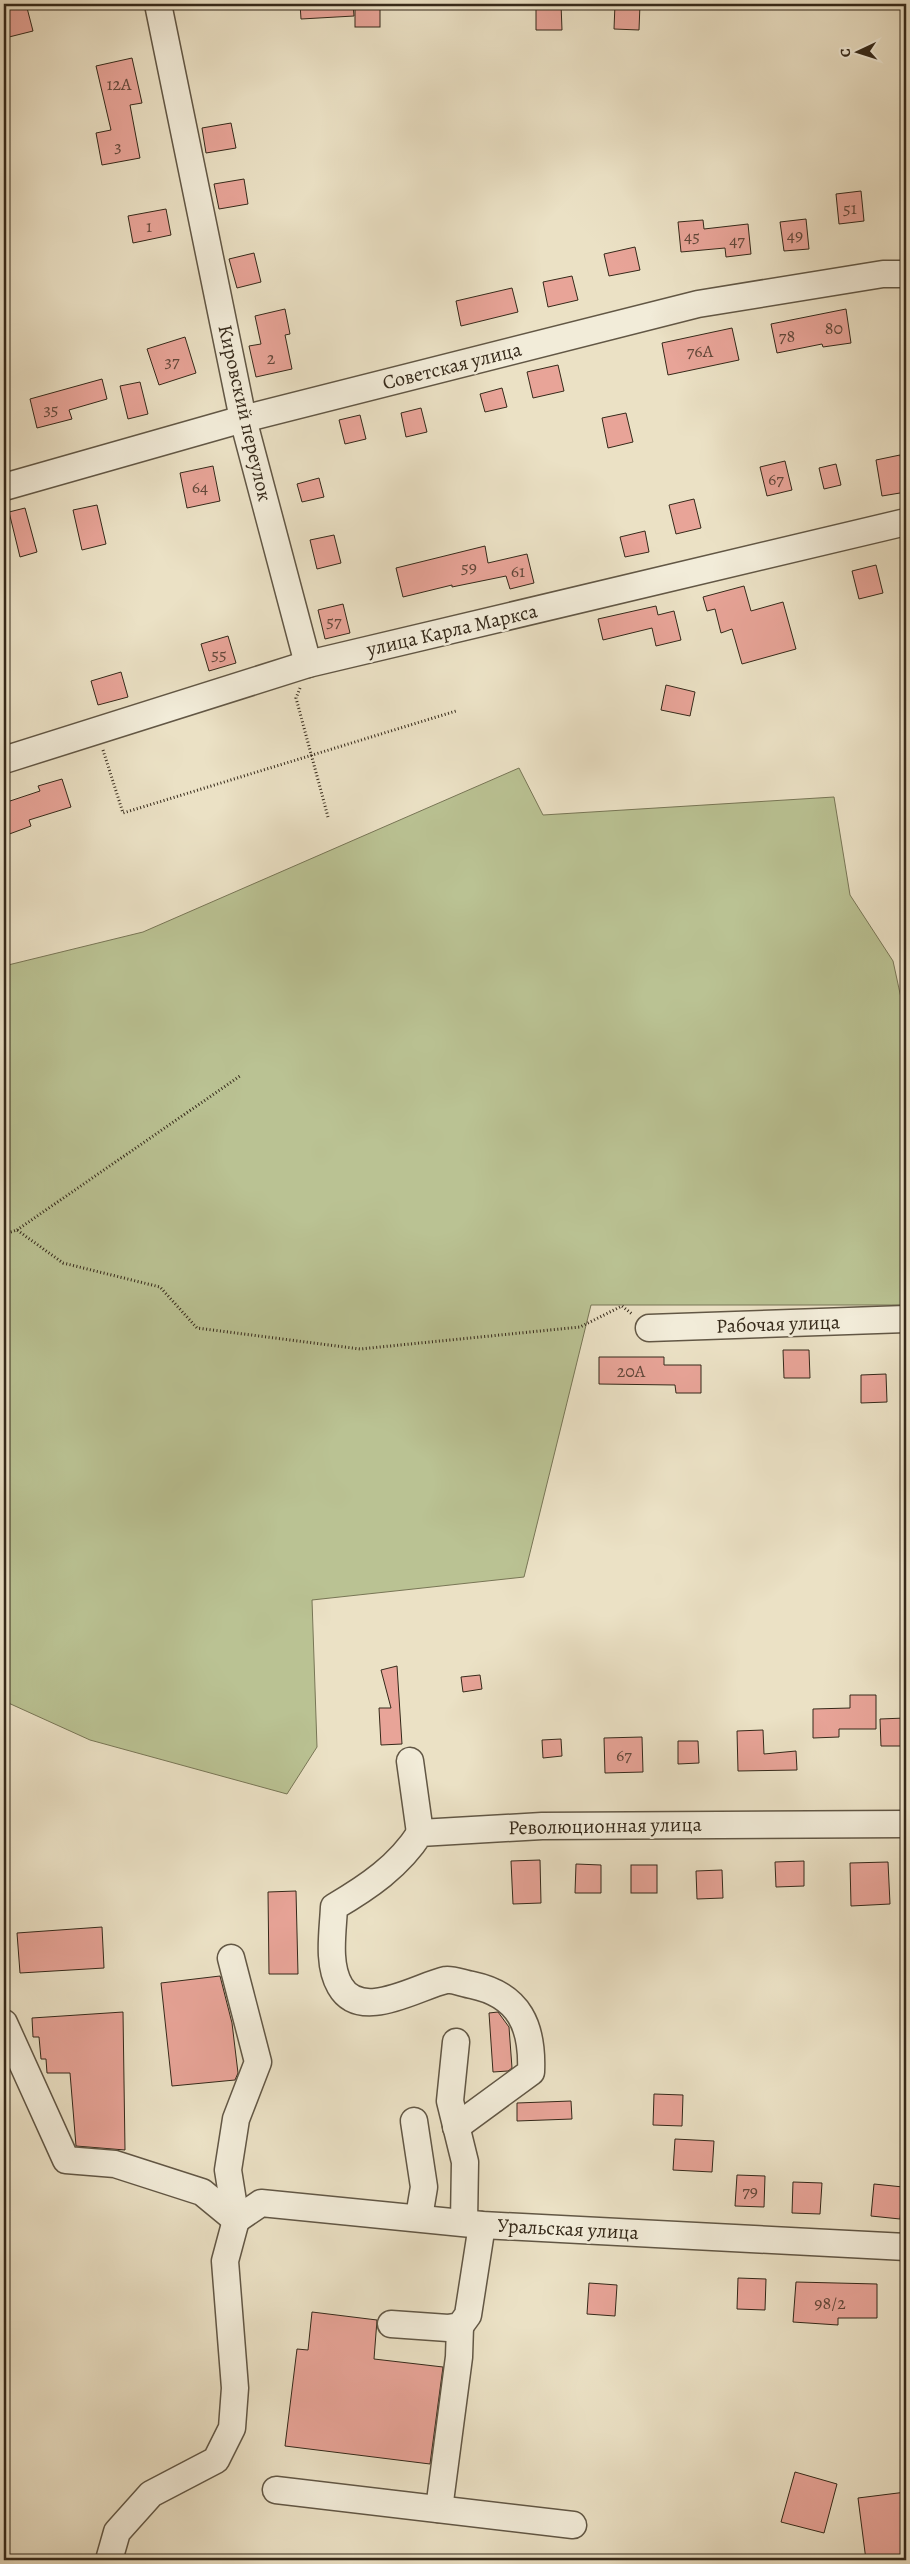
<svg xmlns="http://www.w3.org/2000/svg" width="910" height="2564" font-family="Alegreya,serif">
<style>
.green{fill:#bac293;stroke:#787656}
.building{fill:#e8a498;stroke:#35291a}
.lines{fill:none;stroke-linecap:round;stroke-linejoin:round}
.minor-casing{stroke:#625745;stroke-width:29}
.path{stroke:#35291a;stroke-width:3;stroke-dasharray:1 2.5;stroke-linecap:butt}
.minor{stroke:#f2ecd9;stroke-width:26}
.labels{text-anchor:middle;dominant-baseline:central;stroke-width:5;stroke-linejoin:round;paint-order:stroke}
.number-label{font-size:18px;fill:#62483a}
.street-label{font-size:20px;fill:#35291a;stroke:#f2ecd9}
</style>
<rect width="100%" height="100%" fill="#ebe1c5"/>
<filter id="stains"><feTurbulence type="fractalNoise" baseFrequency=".004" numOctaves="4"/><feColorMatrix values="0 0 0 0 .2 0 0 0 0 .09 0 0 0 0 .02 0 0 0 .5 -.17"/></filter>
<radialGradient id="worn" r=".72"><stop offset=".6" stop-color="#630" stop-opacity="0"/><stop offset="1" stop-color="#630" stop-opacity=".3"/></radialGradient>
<!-- green -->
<path class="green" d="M519 768 543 815 834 797 850 895 893 961 906 1021V1305H591L524 1577 312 1600 317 1747 287 1794 90 1740 4 1701V966L143 932Z"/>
<!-- building -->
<g class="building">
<path d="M19 4H26L33 31 9 37 4 7Z"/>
<path d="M300 4H353L354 16 301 19Z"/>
<rect x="355" y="4" width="25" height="23"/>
<path d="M536 4H561L562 30H536Z"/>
<path d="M615 4H640L639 30 614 29Z"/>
<path d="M132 58 142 103 130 105 140 158 102 165 96 133 111 130 96 66Z"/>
<path d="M231 123 236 148 206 153 202 128Z"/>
<path d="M244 179 248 204 219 209 214 184Z"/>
<path d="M861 191 864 221 839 224 836 194Z"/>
<path d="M166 209 171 235 133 243 128 216Z"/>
<path d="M806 219 809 249 784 251 780 222Z"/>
<path d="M703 220 704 229 748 224 751 254 726 257 725 248 681 252 678 222Z"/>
<path d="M635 247 640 270 609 276 604 254Z"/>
<path d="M254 253 261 282 237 288 229 259Z"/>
<path d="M572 276 578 300 548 307 543 282Z"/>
<path d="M512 288 518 312 461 326 456 301Z"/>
<path d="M285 309 290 334 285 335 292 369 256 377 249 346 261 344 255 316Z"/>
<path d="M846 309 851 343 823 347 822 344 777 353 771 324Z"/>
<path d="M732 328 739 360 668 375 662 343Z"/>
<path d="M185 337 196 373 159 385 147 349Z"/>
<path d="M558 365 564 391 533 398 527 372Z"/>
<path d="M102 379 107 399 69 410 72 419 37 428 30 399Z"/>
<path d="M140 382 148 414 128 419 120 386Z"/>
<path d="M502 388 507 407 485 412 480 394Z"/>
<path d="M421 408 427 432 406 437 401 413Z"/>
<path d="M626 413 633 442 608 448 602 418Z"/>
<path d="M360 415 366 439 345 444 339 420Z"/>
<path d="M900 455 906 492 882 496 876 460Z"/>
<path d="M785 461 792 490 767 496 760 467Z"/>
<path d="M836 464 841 485 824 489 819 468Z"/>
<path d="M213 466 220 501 187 508 180 473Z"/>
<path d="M319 478 324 497 302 502 297 484Z"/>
<path d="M694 499 701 528 676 534 669 505Z"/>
<path d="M97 505 106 544 82 550 73 510Z"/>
<path d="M25 508 37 552 20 557 9 512Z"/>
<path d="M645 531 649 552 625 557 620 537Z"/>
<path d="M334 535 341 563 317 569 310 540Z"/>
<path d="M485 546 488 563 527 554 534 583 510 589 506 576 452 587V585L403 597 396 568Z"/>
<path d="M876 565 883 593 859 599 852 571Z"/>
<path d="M744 586 751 611 783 602 796 649 742 664 732 629 721 633 715 609 707 611 703 597Z"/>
<path d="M343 604 350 633 325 639 318 610Z"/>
<path d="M656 606 658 615 674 611 681 640 656 646 652 628 603 640 598 619Z"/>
<path d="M228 636 236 663 209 671 201 644Z"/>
<path d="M121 672 128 697 98 705 91 681Z"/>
<path d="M666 685 695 692 690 716 661 710Z"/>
<path d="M62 779 71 807 29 820 31 826 4 836V803L40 791 38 786Z"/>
<path d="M783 1350H809L810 1378H784Z"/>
<path d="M599 1357H664V1365H701V1393H676L675 1385 599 1384Z"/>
<path d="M886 1374 887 1402 861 1403V1375Z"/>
<path d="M397 1666 402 1744 381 1745 379 1708H391L381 1670Z"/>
<path d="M480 1675 482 1689 463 1692 461 1677Z"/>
<path d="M850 1695H876V1729H839V1737L813 1738V1709L850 1708Z"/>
<path d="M905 1718 906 1746H881L880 1719Z"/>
<path d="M763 1730 764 1754 796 1751 797 1770 738 1771 737 1731Z"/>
<path d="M642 1737 643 1772 605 1773 604 1738Z"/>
<path d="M561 1739 562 1756 543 1758 542 1740Z"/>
<path d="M678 1741H698L699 1763 678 1764Z"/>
<path d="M540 1860 541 1903 513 1904 511 1861Z"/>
<path d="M804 1861V1886L776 1887 775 1862Z"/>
<path d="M888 1862 890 1904 851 1906 850 1863Z"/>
<path d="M576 1864 601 1865V1893H575Z"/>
<rect x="631" y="1865" width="26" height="28"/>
<path d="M722 1870 723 1898 697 1899 696 1871Z"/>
<path d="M296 1891 298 1974H269L268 1892Z"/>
<path d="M102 1927 104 1968 20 1973 17 1933Z"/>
<path d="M220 1976 232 2023 238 2073 235 2080 172 2086 161 1983Z"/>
<path d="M123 2012 125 2150 76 2146 70 2073H47L46 2059H41L39 2037H33L32 2018Z"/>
<path d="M498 2012 509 2027 512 2068 508 2071 493 2072 489 2013Z"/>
<path d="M654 2094 683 2095 682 2126 653 2125Z"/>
<path d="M571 2101 572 2119 517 2121V2103Z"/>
<path d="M675 2139 714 2141 712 2172 673 2170Z"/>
<path d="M737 2175 765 2176 764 2207 735 2206Z"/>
<path d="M793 2182 822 2183 820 2214 792 2213Z"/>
<path d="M874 2184 903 2187 900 2219 871 2216Z"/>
<path d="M738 2278 766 2279 765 2310 737 2309Z"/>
<path d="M796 2282 877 2284V2318H838V2325L793 2322Z"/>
<path d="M589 2283 617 2285 615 2316 587 2314Z"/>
<path d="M312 2312 377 2320 374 2359 443 2367 430 2464 285 2446 297 2349 308 2350Z"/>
<path d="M795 2472 837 2484 824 2533 781 2522Z"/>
<path d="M906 2492V2560H866L858 2498Z"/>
</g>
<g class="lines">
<!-- minor casing -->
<g class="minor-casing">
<g id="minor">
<path d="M158 4 243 419 308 664"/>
<path d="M4 487 243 419 698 304 883 274H906"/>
<path d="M4 760 308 664 906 522"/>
<path d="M649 1328 906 1319"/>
<path d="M410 1761 420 1833"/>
<path d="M4 2023 66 2160 115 2164 202 2192 236 2220"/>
<path d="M456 2042 450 2101 465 2162 464 2222"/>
<path d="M414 2121 424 2187 419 2217"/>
<path d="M456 2127 531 2072C533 2027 520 1995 472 1985 464 1984 453 1979 446 1980 418 1986 361 2023 340 1986 327 1964 333 1931 334 1907 368 1887 399 1866 420 1833L542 1826 906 1824"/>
<path d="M236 2220 261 2203 482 2225 906 2247"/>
<path d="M391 2324 448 2328 460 2326 468 2315 482 2225"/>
<path d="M276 2490 573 2525"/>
<path d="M439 2509 459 2357 460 2326"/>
<path d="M109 2560 117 2532 151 2494 216 2460 232 2428 235 2388 225 2261 236 2220 228 2170 236 2119 258 2062 231 1958"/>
</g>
</g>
<!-- path -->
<g class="path">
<path d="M300 688 296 698 328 817"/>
<path d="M103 750 123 813 456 711"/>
<path d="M17 1230 240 1076"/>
<path d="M4 1234 17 1230 63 1263 160 1287 197 1328 360 1349 580 1327 622 1306 632 1314"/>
</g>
<!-- minor -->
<use href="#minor" class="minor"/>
</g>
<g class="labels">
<!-- number labels -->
<g class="number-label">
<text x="119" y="84">12А</text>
<text x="118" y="146">3</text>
<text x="850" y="208">51</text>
<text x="149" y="226">1</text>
<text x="795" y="235">49</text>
<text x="692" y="236">45</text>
<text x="737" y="240">47</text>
<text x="834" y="328">80</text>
<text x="787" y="336">78</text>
<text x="700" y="351">76А</text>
<text x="271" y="358">2</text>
<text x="172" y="361">37</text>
<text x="51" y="409">35</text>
<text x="776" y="479">67</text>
<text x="200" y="487">64</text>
<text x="469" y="567">59</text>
<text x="518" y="571">61</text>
<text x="334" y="621">57</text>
<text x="219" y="654">55</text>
<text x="631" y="1371">20А</text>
<text x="624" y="1755">67</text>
<text x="750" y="2191">79</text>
<text x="830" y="2303">98/2</text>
</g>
<!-- street labels -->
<g class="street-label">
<text transform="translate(452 366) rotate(-14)">Советская улица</text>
<text transform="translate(245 413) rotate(77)">Кировский переулок</text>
<text transform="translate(452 630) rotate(-13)">улица Карла Маркса</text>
<text transform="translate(778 1324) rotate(-2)">Рабочая улица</text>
<text transform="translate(605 1826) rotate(-1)">Революционная улица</text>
<text transform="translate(568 2229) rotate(3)">Уральская улица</text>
</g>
</g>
<!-- margin -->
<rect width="910" height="2564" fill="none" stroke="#ebe1c5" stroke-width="20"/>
<rect x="5" y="5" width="900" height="2554" fill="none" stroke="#35291a" stroke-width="2.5"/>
<rect x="10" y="10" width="890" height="2544" fill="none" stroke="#35291a"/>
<!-- north arrow -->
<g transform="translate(858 52) rotate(266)" stroke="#f2ecd9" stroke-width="4" paint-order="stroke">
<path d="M0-4L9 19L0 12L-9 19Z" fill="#35291a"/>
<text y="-8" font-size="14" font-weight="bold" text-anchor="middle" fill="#35291a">С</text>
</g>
<rect width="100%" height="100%" filter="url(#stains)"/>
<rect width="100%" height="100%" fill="url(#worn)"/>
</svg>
